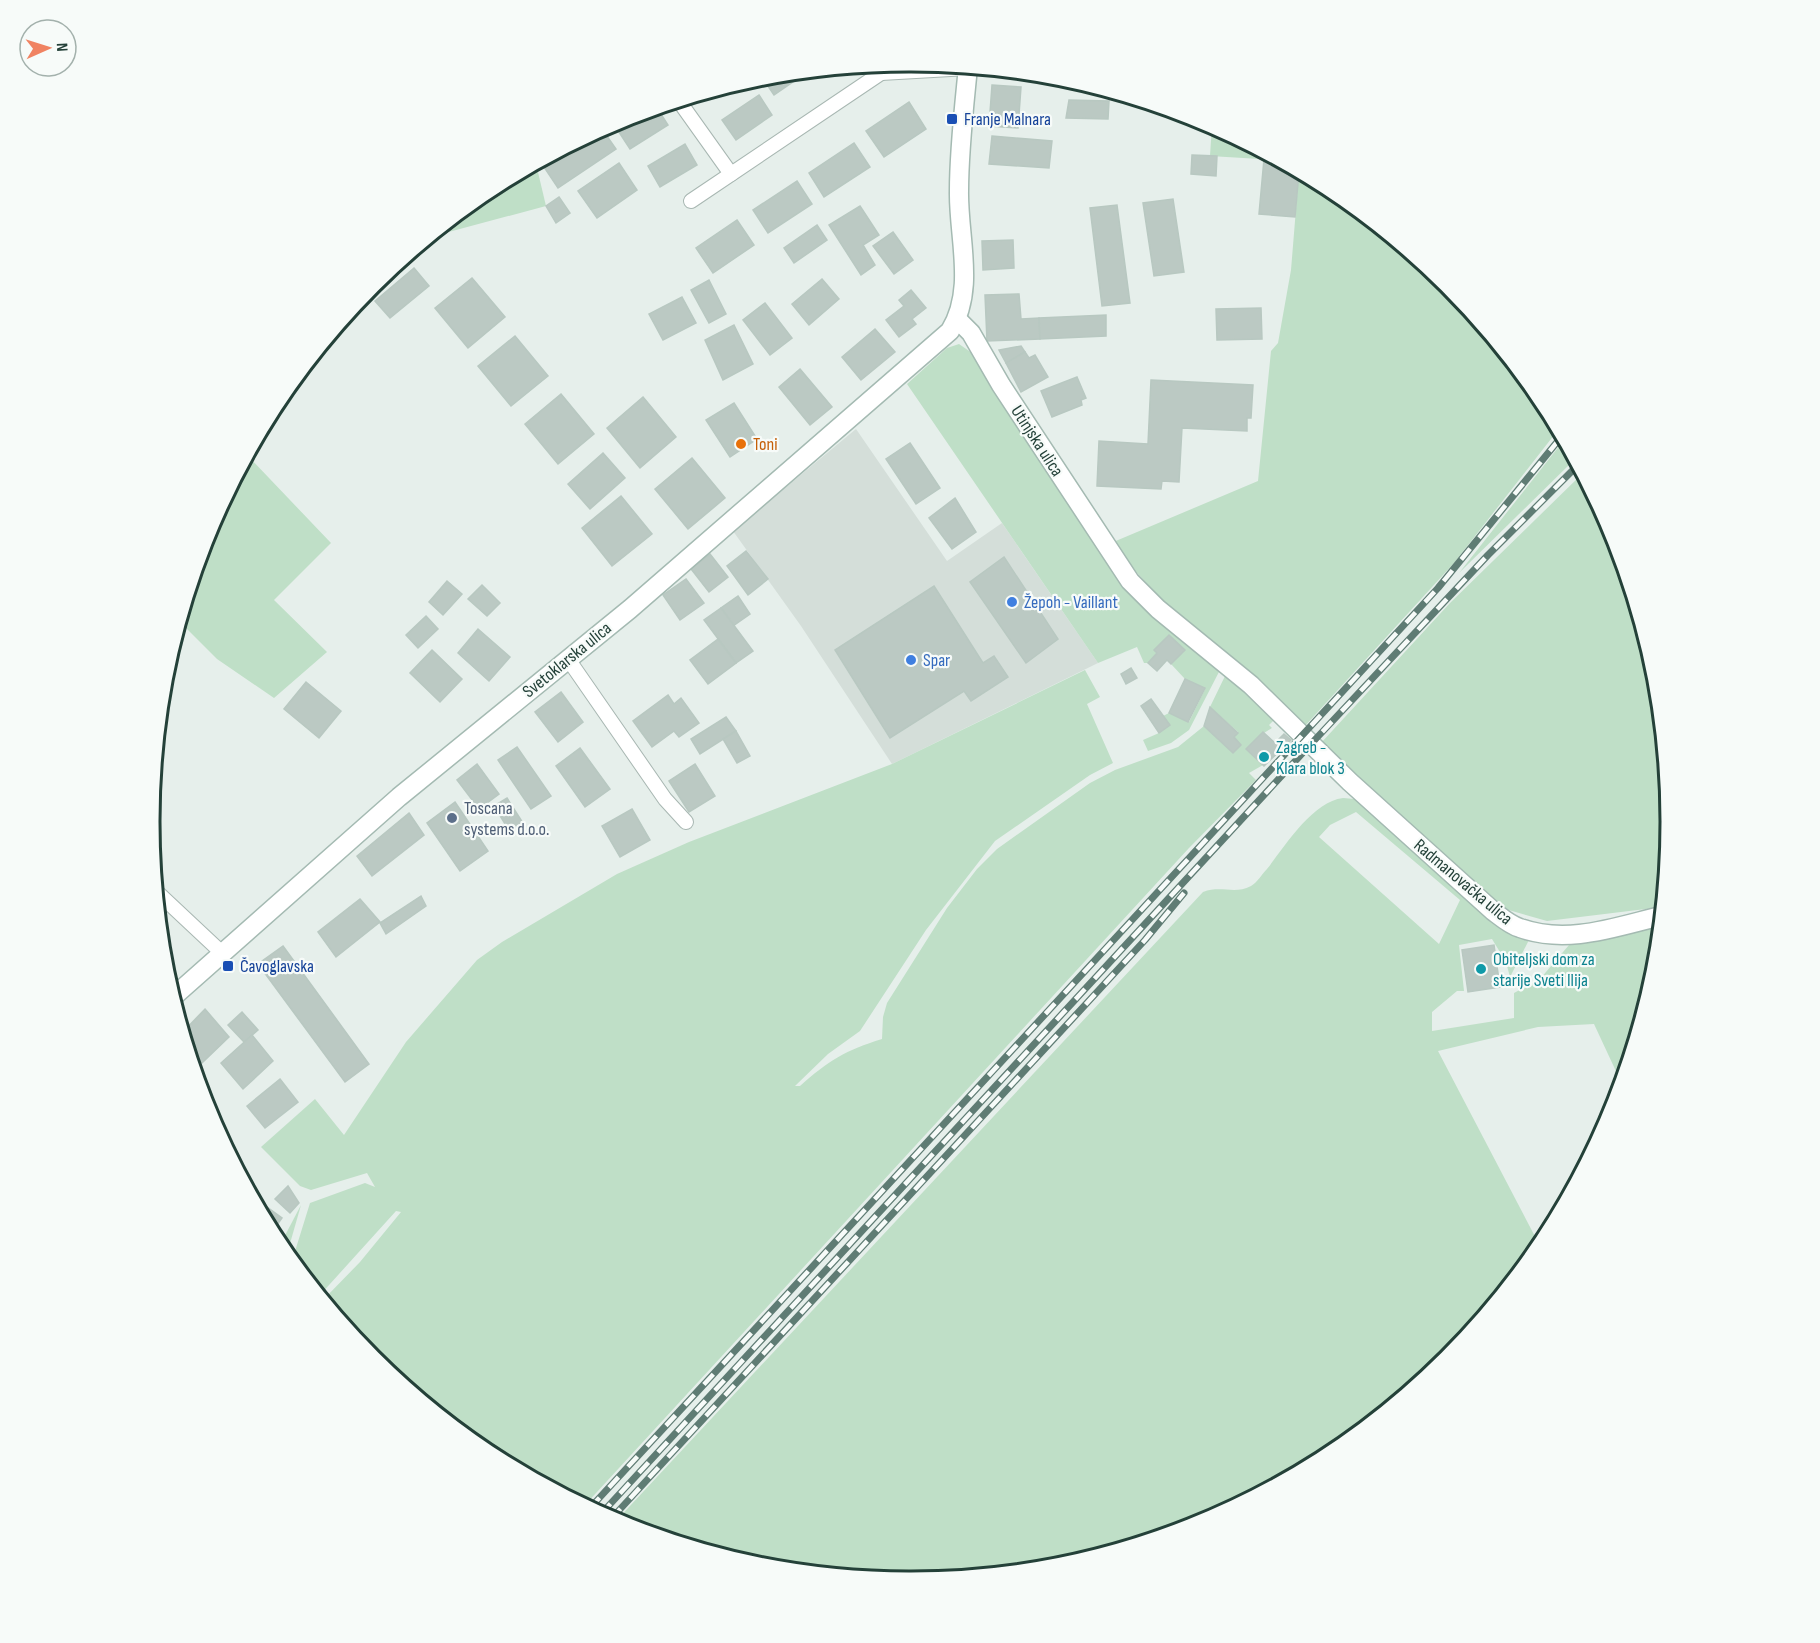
<svg xmlns="http://www.w3.org/2000/svg" width="1820" height="1643" font-family="'Sofia Sans Condensed',sans-serif">
<style>
.built{fill:#d4ded9}
.green{fill:#bfdfc7;fill-rule:evenodd}
.building{fill:#bbc9c3;stroke:#b8c8c1;stroke-width:1.5}
.lines{fill:none;stroke-linecap:round;stroke-linejoin:round}
.street-casing{stroke:#a8b7b2;stroke-width:16}
.secondary-casing{stroke:#a4bab2;stroke-width:21}
.street{stroke:#fff;stroke-width:14}
.secondary{stroke:#fff;stroke-width:18}
.rail-casing{stroke:#5f7c74;stroke-width:7}
.rail{stroke:#f7fbf9;stroke-width:4.5;stroke-dasharray:14;stroke-linecap:butt}
.transit-dot{fill:#1a4fb4;stroke:#f7fbf9;stroke-width:2}
.food-dot{fill:#e8710a;stroke:#f7fbf9;stroke-width:2}
.shop-dot{fill:#3f7fe0;stroke:#f7fbf9;stroke-width:2}
.culture-dot{fill:#0f9aa8;stroke:#f7fbf9;stroke-width:2}
.service-dot{fill:#5c6f8a;stroke:#f7fbf9;stroke-width:2}
.labels{text-anchor:middle;dominant-baseline:central;stroke-width:4.5;stroke-linejoin:round;paint-order:stroke}
.transit-label{font-size:18px;fill:#164399;stroke:#f7fbf9;text-anchor:start}
.street-label{font-size:18px;fill:#244139;stroke:#f7fbf9}
.food-label{font-size:18px;fill:#c56008;stroke:#f7fbf9;text-anchor:start}
.shop-label{font-size:18px;fill:#366cbe;stroke:#f7fbf9;text-anchor:start}
.culture-label{font-size:18px;fill:#0d838f;stroke:#f7fbf9;text-anchor:start}
.service-label{font-size:18px;fill:#4e5e75;stroke:#f7fbf9;text-anchor:start}
.rim{fill:none;stroke:#244139;stroke-width:3}
</style>
<rect width="100%" height="100%" fill="#e6efeb"/>
<!-- built -->
<path class="built" d="M856 429 947 561 1002 523 1098 663 892 764 801 626 733 531Z"/>
<!-- green -->
<g class="green">
<path d="M1212 125 1277 160 1210 156Z"/>
<path d="M533 166 537 168 546 206 430 237 488 189Z"/>
<path d="M1299 172 1333 190 1448 284 1542 400 1558 430 1454 563 1304 727C1237 668 1168 612 1111 543L1258 481 1271 351 1278 343 1291 270Z"/>
<path d="M959 344 972 353 1173 633 1221 668 1189 730 1171 743 1148 751 1143 740 1159 733 1163 716 1169 713 1189 722 1205 689 1185 679 1171 664 1184 650 1169 635 1154 650 1157 653 1148 663H1144L1137 647 1098 663 907 384 947 348Z"/>
<path d="M1564 440 1574 460 1459 573Z"/>
<path d="M248 456 331 543 274 600 327 652 274 698 217 659 180 622 208 530Z"/>
<path d="M1582 474 1612 531 1655 674 1670 822 1662 907 1547 921 1505 909 1426 837 1354 778 1321 743 1450 603Z"/>
<path d="M1085 670 1100 697 1087 704 1113 763 1090 775 995 841 926 930 860 1031 828 1054 795 1086H800C828 1061 846 1050 882 1039L883 1017 887 1003 947 908 977 869 997 849 1090 783 1115 770 1178 747 1204 726 1233 752 1234 737 1238 732 1210 707 1226 674 1275 719 1269 725 1272 728C1263 733 1256 739 1246 749L1263 765 1249 773 1256 780 1189 848 585 1505 487 1453 372 1359 324 1299 360 1262 401 1212 396 1211 320 1295 292 1261 310 1203 365 1183 375 1187 367 1173 311 1190 300 1186 261 1147 315 1099 344 1135 406 1042 477 960 502 942 617 874 689 842 892 764Z"/>
<path d="M1343 798 1355 799 1495 925 1529 940 1510 977 1506 962 1492 939 1459 945 1464 991H1457L1432 1012V1031L1514 1018V993L1540 979 1569 945 1660 925 1655 970 1621 1082 1594 1024 1538 1027 1438 1051 1540 1246 1447 1359 1332 1454 1201 1524 1058 1567 910 1581 761 1567 615 1522 1203 892C1222 885 1234 895 1251 886 1257 883 1262 874 1267 869 1285 846 1312 802 1343 798ZM1356 812 1460 900 1439 944 1319 837 1330 825Z"/>
<path d="M301 1205 287 1254 280 1245Z"/>
</g>
<!-- building -->
<g class="building">
<path d="M809 71 774 95 761 76H762Z"/>
<path d="M992 85 1021 87 1018 128 989 126Z"/>
<path d="M759 95 772 115 736 140 722 120Z"/>
<path d="M1069 100 1109 101 1108 119 1066 118Z"/>
<path d="M909 102 926 129 884 157 866 131Z"/>
<path d="M657 108 668 125 630 149 613 123 641 113 644 116Z"/>
<path d="M602 129 616 149 558 188 542 164Z"/>
<path d="M992 136 1052 141 1049 168 989 164Z"/>
<path d="M854 143 870 167 824 197 809 173Z"/>
<path d="M685 144 697 165 660 187 648 166Z"/>
<path d="M1192 155 1217 156 1216 176 1191 174Z"/>
<path d="M1264 159 1277 160 1299 172 1295 217 1259 214Z"/>
<path d="M619 163 637 190 597 218 578 191Z"/>
<path d="M797 181 812 204 768 233 753 210Z"/>
<path d="M559 197 570 213 556 223 546 206Z"/>
<path d="M1173 199 1184 272 1154 276 1143 203Z"/>
<path d="M1117 205 1130 303 1102 306 1090 208Z"/>
<path d="M860 206 879 235 863 245 875 265 861 275 829 225Z"/>
<path d="M737 220 754 245 713 273 696 248Z"/>
<path d="M817 225 827 240 794 263 784 248Z"/>
<path d="M893 232 913 260 894 274 873 246Z"/>
<path d="M1013 240 1014 268 983 270 982 241Z"/>
<path d="M414 268 429 286 390 318 375 301Z"/>
<path d="M472 278 505 317 468 348 435 308Z"/>
<path d="M822 279 839 299 809 325 792 304Z"/>
<path d="M709 280 726 314 709 323 691 290Z"/>
<path d="M911 290 926 308 912 319 916 324 899 337 886 320 904 306 899 300Z"/>
<path d="M1019 294 1021 319 1039 318 1040 339 987 341 985 295Z"/>
<path d="M682 297 696 323 663 340 649 314Z"/>
<path d="M765 303 792 338 770 355 743 320Z"/>
<path d="M1261 308 1262 339 1217 340 1216 309Z"/>
<path d="M1106 315V336L1040 339 1039 318Z"/>
<path d="M734 325 753 364 723 380 705 340Z"/>
<path d="M875 329 895 352 861 380 842 357Z"/>
<path d="M515 336 548 376 511 406 478 366Z"/>
<path d="M1021 346 1025 352 1006 363 999 350Z"/>
<path d="M1025 352 1029 358 1035 355 1048 377 1021 392 1006 363Z"/>
<path d="M800 369 832 407 810 425 779 387Z"/>
<path d="M1077 377 1086 398 1081 400 1082 405 1052 417 1041 391Z"/>
<path d="M1151 380 1253 385 1251 418H1247V431L1182 428 1179 482 1162 481 1161 489 1097 486 1099 441 1148 444Z"/>
<path d="M561 394 594 434 558 464 525 424Z"/>
<path d="M643 397 676 437 640 468 607 428Z"/>
<path d="M734 403 757 439 730 457 706 420Z"/>
<path d="M910 443 940 488 916 504 886 459Z"/>
<path d="M603 453 625 478 590 509 568 484Z"/>
<path d="M692 458 725 498 688 529 655 489Z"/>
<path d="M621 496 652 534 612 566 582 528Z"/>
<path d="M955 498 976 532 952 549 929 518Z"/>
<path d="M746 551 768 579 748 595 727 566Z"/>
<path d="M710 554 728 577 709 592 691 569Z"/>
<path d="M1004 557 1058 639 1026 663 970 582Z"/>
<path d="M686 579 704 603 680 620 663 595Z"/>
<path d="M447 581 462 594 443 615 429 602Z"/>
<path d="M482 585 500 603 487 616 468 599Z"/>
<path d="M934 586 983 663 994 656 1008 677 971 701 964 691 890 738 835 650Z"/>
<path d="M738 596 750 614 733 626 721 608Z"/>
<path d="M721 608 753 651 736 663 704 620Z"/>
<path d="M426 616 438 629 418 648 406 635Z"/>
<path d="M478 629 510 657 489 681 458 653Z"/>
<path d="M1169 635 1185 650 1171 664 1167 660 1157 671 1148 663 1157 653 1154 650Z"/>
<path d="M718 639 736 663 708 684 690 660Z"/>
<path d="M432 650 462 679 440 702 410 673Z"/>
<path d="M1131 668 1137 678 1126 684 1121 674Z"/>
<path d="M1185 679 1205 688 1188 722 1169 713Z"/>
<path d="M306 682 341 711 319 738 284 709Z"/>
<path d="M561 692 583 722 558 742 535 712Z"/>
<path d="M668 695 674 704 681 698 699 723 679 737 674 731 652 747 633 721Z"/>
<path d="M1151 699 1170 725 1159 733 1141 706Z"/>
<path d="M1210 707 1238 733 1234 737 1241 745 1233 753 1204 726Z"/>
<path d="M726 717 736 731 700 754 691 739Z"/>
<path d="M736 731 750 756 737 763 723 739Z"/>
<path d="M1263 732 1275 743 1284 734 1291 740 1264 766 1246 749Z"/>
<path d="M517 747 551 796 531 809 498 760Z"/>
<path d="M580 748 610 789 585 807 556 766Z"/>
<path d="M477 764 499 794 479 809 457 780Z"/>
<path d="M695 764 715 796 689 812 669 781Z"/>
<path d="M507 798 523 823 510 832 494 806Z"/>
<path d="M455 802 488 851 460 871 427 823Z"/>
<path d="M632 809 650 840 620 857 602 826Z"/>
<path d="M409 813 424 835 372 876 357 856Z"/>
<path d="M421 896 426 906 386 934 380 923Z"/>
<path d="M360 899 380 922 336 957 318 932Z"/>
<path d="M1494 945 1500 987 1468 992 1462 950Z"/>
<path d="M283 946 369 1064 345 1082 258 964Z"/>
<path d="M205 1009 229 1037 202 1063 188 1045 183 1032Z"/>
<path d="M242 1012 258 1030 244 1042 228 1025Z"/>
<path d="M252 1035 273 1061 243 1089 221 1063Z"/>
<path d="M280 1079 298 1102 265 1128 247 1106Z"/>
<path d="M288 1186 299 1203 290 1213 275 1199Z"/>
<path d="M253 1197 282 1218 272 1232Z"/>
</g>
<g class="lines">
<!-- street casing -->
<g class="street-casing">
<g id="street">
<path d="M874 65 881 73 968 68"/>
<path d="M679 101 731 174"/>
<path d="M691 201 881 73"/>
<path d="M568 659 665 799 686 822"/>
<path d="M157 892 221 952"/>
</g>
</g>
<!-- secondary casing -->
<g class="secondary-casing">
<g id="secondary">
<path d="M957 319 971 333 1001 385 1130 581 1158 609 1251 685 1350 782 1493 911C1501 917 1510 925 1520 928 1567 945 1615 927 1661 916"/>
<path d="M173 997 399 797 630 609 950 331C976 289 958 237 959 191 959 150 964 108 968 67"/>
</g>
</g>
<!-- street -->
<use href="#street" class="street"/>
<!-- secondary -->
<use href="#secondary" class="secondary"/>
<!-- rail casing -->
<g class="rail-casing">
<g id="rail">
<path d="M590 1508 1438 588 1562 436"/>
<path d="M601 1514 1310 745 1488 555 1577 466"/>
<path d="M611 1519 1145 940 1184 893"/>
</g>
</g>
<!-- rail -->
<use href="#rail" class="rail"/>
</g>
<!-- markers -->
<g class="transit-dot">
<rect x="946" y="113" width="12" height="12" rx="3"/>
<rect x="222" y="960" width="12" height="12" rx="3"/>
</g>
<circle class="food-dot" cx="741" cy="444" r="6"/>
<g class="shop-dot">
<circle cx="1012" cy="602" r="6"/>
<circle cx="911" cy="660" r="6"/>
</g>
<g class="culture-dot">
<circle cx="1264" cy="757" r="6"/>
<circle cx="1481" cy="969" r="6"/>
</g>
<circle class="service-dot" cx="452" cy="818" r="6"/>
<g class="labels">
<!-- transit labels -->
<g class="transit-label">
<text x="964" y="119">Franje Malnara</text>
<text x="240" y="966">Čavoglavska</text>
</g>
<!-- street labels -->
<g class="street-label">
<text transform="translate(1037 441) rotate(57)">Utinjska ulica</text>
<text transform="translate(567 660) rotate(-39)">Svetoklarska ulica</text>
<text transform="translate(1463 882) rotate(40)">Radmanovačka ulica</text>
</g>
<!-- food labels -->
<g class="food-label">
<text x="753" y="444">Toni</text>
</g>
<!-- shop labels -->
<g class="shop-label">
<text x="1024" y="602">Žepoh - Vaillant</text>
<text x="923" y="660">Spar</text>
</g>
<!-- culture labels -->
<g class="culture-label">
<text x="1276" y="747">Zagreb -<tspan x="1276" dy="21">Klara blok 3</tspan></text>
<text x="1493" y="959">Obiteljski dom za<tspan x="1493" dy="21">starije Sveti Ilija</tspan></text>
</g>
<!-- service labels -->
<g class="service-label">
<text x="464" y="808">Toscana<tspan x="464" dy="21">systems d.o.o.</tspan></text>
</g>
</g>
<!-- crop -->
<path d="M0 0H1820V1643H0ZM909 72H911A749 749 0 0 1 1660 821V822A749 749 0 0 1 911 1571H909A749 749 0 0 1 160 822V821A749 749 0 0 1 909 72Z" fill="#f7fbf9" fill-rule="evenodd"/>
<path class="rim" d="M909 72H911A749 749 0 0 1 1660 821V822A749 749 0 0 1 911 1571H909A749 749 0 0 1 160 822V821A749 749 0 0 1 909 72Z"/>
<!-- north arrow -->
<g transform="translate(48 48) rotate(87)"><circle r="28" fill="#f7fbf9" stroke="#a3b1ac" stroke-width="1.5"/>
<path d="M0-4.5L10 22L0 15L-10 22Z" fill="#f08362"/>
<text y="-9" font-size="16" font-weight="bold" text-anchor="middle" fill="#244139">N</text>
</g>
</svg>
